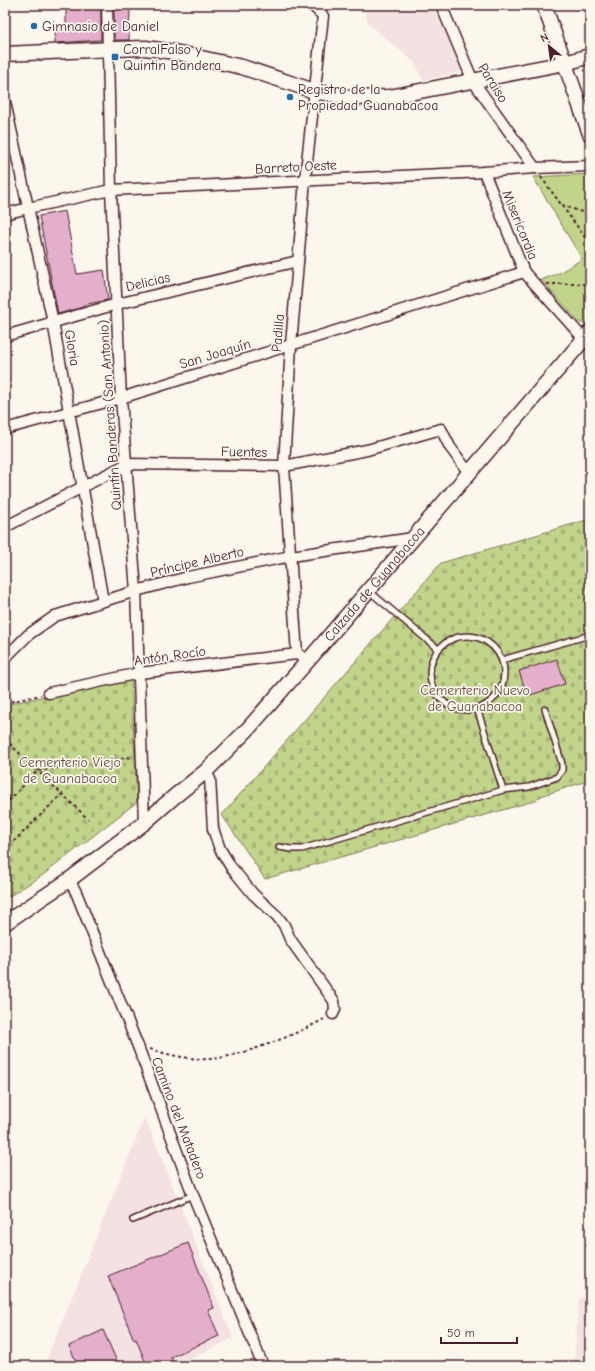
<svg xmlns="http://www.w3.org/2000/svg" width="595" height="1371" font-family="'Comic Neue',sans-serif">
<style>
.built{fill:#f4e1e2}
.green{fill:#c0d48a;stroke:#857a5a}
.cemetery{fill:url(#cemetery-stones);stroke:#857a5a}
.building{fill:#e3afca;stroke:#4a1f2b}
.lines{fill:none;stroke-linecap:round;stroke-linejoin:round}
.lane-casing{stroke:#4a1f2b;stroke-width:8}
.street-casing{stroke:#4a1f2b;stroke-width:13}
.secondary-casing{stroke:#4a1f2b;stroke-width:17}
.path{stroke:#4a1f2b;stroke-width:2;stroke-dasharray:3 3;stroke-linecap:butt}
.lane{stroke:#fbf7ec;stroke-width:5}
.street{stroke:#fbf7ec;stroke-width:10}
.secondary{stroke:#fbf7ec;stroke-width:14}
.poi-dot{fill:#1f6fb2;stroke:#fbf7ec;stroke-width:1.5}
.labels{text-anchor:middle;dominant-baseline:central;stroke-width:3.5;stroke-linejoin:round;paint-order:stroke}
.poi-label{font-size:14px;fill:#4a1f2b;stroke:#fbf7ec;text-anchor:start}
.street-label{font-size:14px;fill:#4a1f2b;stroke:#fbf7ec}
.park-label{font-size:14px;fill:#684c43;stroke:#fbf7ec}
</style>
<defs>
<pattern id="cemetery-stones" width="16" height="16" patternUnits="userSpaceOnUse"><rect width="16" height="16" fill="#c0d48a"/><path d="M2 7V4a2 2 0 0 1 4 0v3zM10 15v-3a2 2 0 0 1 4 0v3z" fill="#a6b677"/></pattern>
</defs>
<rect width="100%" height="100%" fill="#fbf7ec"/>
<filter id="ink" filterUnits="userSpaceOnUse"><feTurbulence type="fractalNoise" baseFrequency=".025" numOctaves="2"/><feDisplacementMap in="SourceGraphic" scale="8" xChannelSelector="R" yChannelSelector="G"/><feConvolveMatrix kernelMatrix="1 2 1 2 8 2 1 2 1" color-interpolation-filters="sRGB"/></filter>
<g filter="url(#ink)">
<!-- built -->
<g class="built">
<path d="M362 5H433L462 72 423 80 415 63 369 24Z"/>
<path d="M145 1117 233 1338 175 1366H44Z"/>
<path d="M590 1293V1366H574L579 1299Z"/>
</g>
<!-- green -->
<path class="green" d="M590 174V316L584 324 579 322 541 280 559 273 582 259 533 177Z"/>
<!-- cemetery -->
<g class="cemetery">
<path d="M590 519V780L541 796 537 800 265 879 222 815 441 563Z"/>
<path d="M131 677 137 802 43 875 5 899V705Z"/>
</g>
<!-- building -->
<g class="building">
<path d="M66 5H97V9H101V40L55 43V24L66 25Z"/>
<path d="M114 9H130L129 40H114Z"/>
<path d="M65 211 77 274 104 270 108 300 83 305V307L58 314 39 216Z"/>
<path d="M557 659 565 684 527 696 519 671Z"/>
<path d="M188 1243 214 1308 208 1310 219 1336 171 1357 175 1366H147L136 1339 134 1340 108 1276Z"/>
<path d="M103 1330 119 1366H78L69 1346Z"/>
</g>
<g class="lines">
<!-- lane casing -->
<g class="lane-casing">
<g id="lane">
<path d="M369 591 438 649"/>
<circle cx="467" cy="673" r="37"/>
<path d="M502 660 590 635"/>
<path d="M503 790 529 787 557 777 562 770V764L545 709"/>
<path d="M279 847 291 849H302L503 790 477 708"/>
<path d="M133 1220 193 1195"/>
</g>
</g>
<!-- street casing -->
<g class="street-casing">
<g id="street">
<path d="M107 5 111 190 121 398 136 591 144 823"/>
<path d="M441 5 473 81 535 168"/>
<path d="M5 102 53 322 103 601"/>
<path d="M484 172 524 272 584 339"/>
<path d="M5 214 28 208 111 190 484 172 535 168 590 166"/>
<path d="M5 336 117 304 298 261"/>
<path d="M5 429 121 398 524 272"/>
<path d="M5 527 127 464 284 466 367 450 441 429 450 447 469 473"/>
<path d="M5 658 28 635 55 616 136 591 188 577 291 556 413 538"/>
<path d="M309 660 297 654 284 466 291 345 305 180 323 16 312 5"/>
<path d="M49 693 139 673 297 654"/>
<path d="M205 772 210 779 213 829 220 849 231 867 253 894 277 916 284 925 290 939 334 1001 335 1009 333 1014"/>
<path d="M69 880 76 892 92 932 139 1049 193 1195 263 1366"/>
</g>
</g>
<!-- secondary casing -->
<g class="secondary-casing">
<g id="secondary">
<path d="M544 5 590 134"/>
<path d="M5 54 114 49 146 48 174 52 242 67 314 91 353 98 389 97 565 63 590 56"/>
<path id="s1" d="M5 923 69 880 144 823 175 796 205 772 247 730 313 655 590 332"/>
</g>
</g>
<!-- path -->
<g class="path">
<path d="M541 177 590 244"/>
<path d="M562 205 590 215"/>
<path d="M547 284H590"/>
<path d="M5 703 41 695"/>
<path d="M5 746 9 743 88 819"/>
<path d="M5 805 37 771 132 757"/>
<path d="M5 850 62 794"/>
<path d="M150 1049C165 1054 183 1058 200 1059 230 1062 298 1034 324 1019"/>
</g>
<!-- lane -->
<use href="#lane" class="lane"/>
<!-- street -->
<use href="#street" class="street"/>
<!-- secondary -->
<use href="#secondary" class="secondary"/>
</g>
</g>
<!-- markers -->
<g class="poi-dot">
<circle cx="34" cy="26" r="4"/>
<rect x="111" y="53" width="8" height="8" rx="2"/>
<circle cx="290" cy="97" r="4"/>
</g>
<g class="labels">
<!-- poi labels -->
<g class="poi-label">
<text x="42" y="26">Gimnasio de Daniel</text>
<text x="123" y="49">CorralFalso y<tspan x="123" dy="16">Quintin Bandera</tspan></text>
<text x="298" y="89">Registro de la<tspan x="298" dy="16">Propiedad Guanabacoa</tspan></text>
</g>
<!-- street labels -->
<g class="street-label">
<text transform="translate(493 83) rotate(58)">Paraiso</text>
<text transform="translate(296 167) rotate(-3)">Barreto Oeste</text>
<text transform="translate(520 225) rotate(68)">Misericordia</text>
<text transform="translate(148 282) rotate(-13)">Delicias</text>
<text transform="translate(278 333) rotate(-85)">Padilla</text>
<text transform="translate(72 348) rotate(80)">Gloria</text>
<text transform="translate(215 354) rotate(-17)">San Joaquín</text>
<text transform="translate(110 415) rotate(-94)">Quintín Banderas (San Antonio)</text>
<text transform="translate(244 452) rotate(1)">Fuentes</text>
<text transform="translate(197 562) rotate(-13)">Príncipe Alberto</text>
<text stroke="none"><textPath href="#s1" startOffset="504">Calzada de Guanabacoa</textPath></text>
<text transform="translate(170 656) rotate(-8)">Antón Rocío</text>
<text transform="translate(179 1118) rotate(69)">Camino del Matadero</text>
</g>
<!-- park labels -->
<g class="park-label">
<text x="475" y="690">Cementerio Nuevo<tspan x="475" dy="16">de Guanabacoa</tspan></text>
<text x="70" y="762">Cementerio Viejo<tspan x="70" dy="16">de Guanabacoa</tspan></text>
</g>
</g>
<!-- margin -->
<rect width="595" height="1371" fill="none" stroke="#fbf7ec" stroke-width="20"/>
<rect x="10" y="10" width="575" height="1351" fill="none" stroke="#4a1f2b" stroke-width="1.5" filter="url(#ink)"/>
<!-- north arrow -->
<g transform="translate(549 46) rotate(331)" stroke="#fbf7ec" stroke-width="3" paint-order="stroke">
<path d="M0-3L7 15L0 10L-7 15Z" fill="#4a1f2b"/>
<text y="-6" font-size="11" font-weight="bold" text-anchor="middle" fill="#4a1f2b">N</text>
</g>
<!-- scale -->
<path d="M441 1337v6h76v-6" fill="none" stroke="#4a1f2b" stroke-width="2"/>
<text x="447" y="1337" font-size="12" fill="#4a1f2b" stroke="#fbf7ec" stroke-width="3" paint-order="stroke">50 m</text>
</svg>
